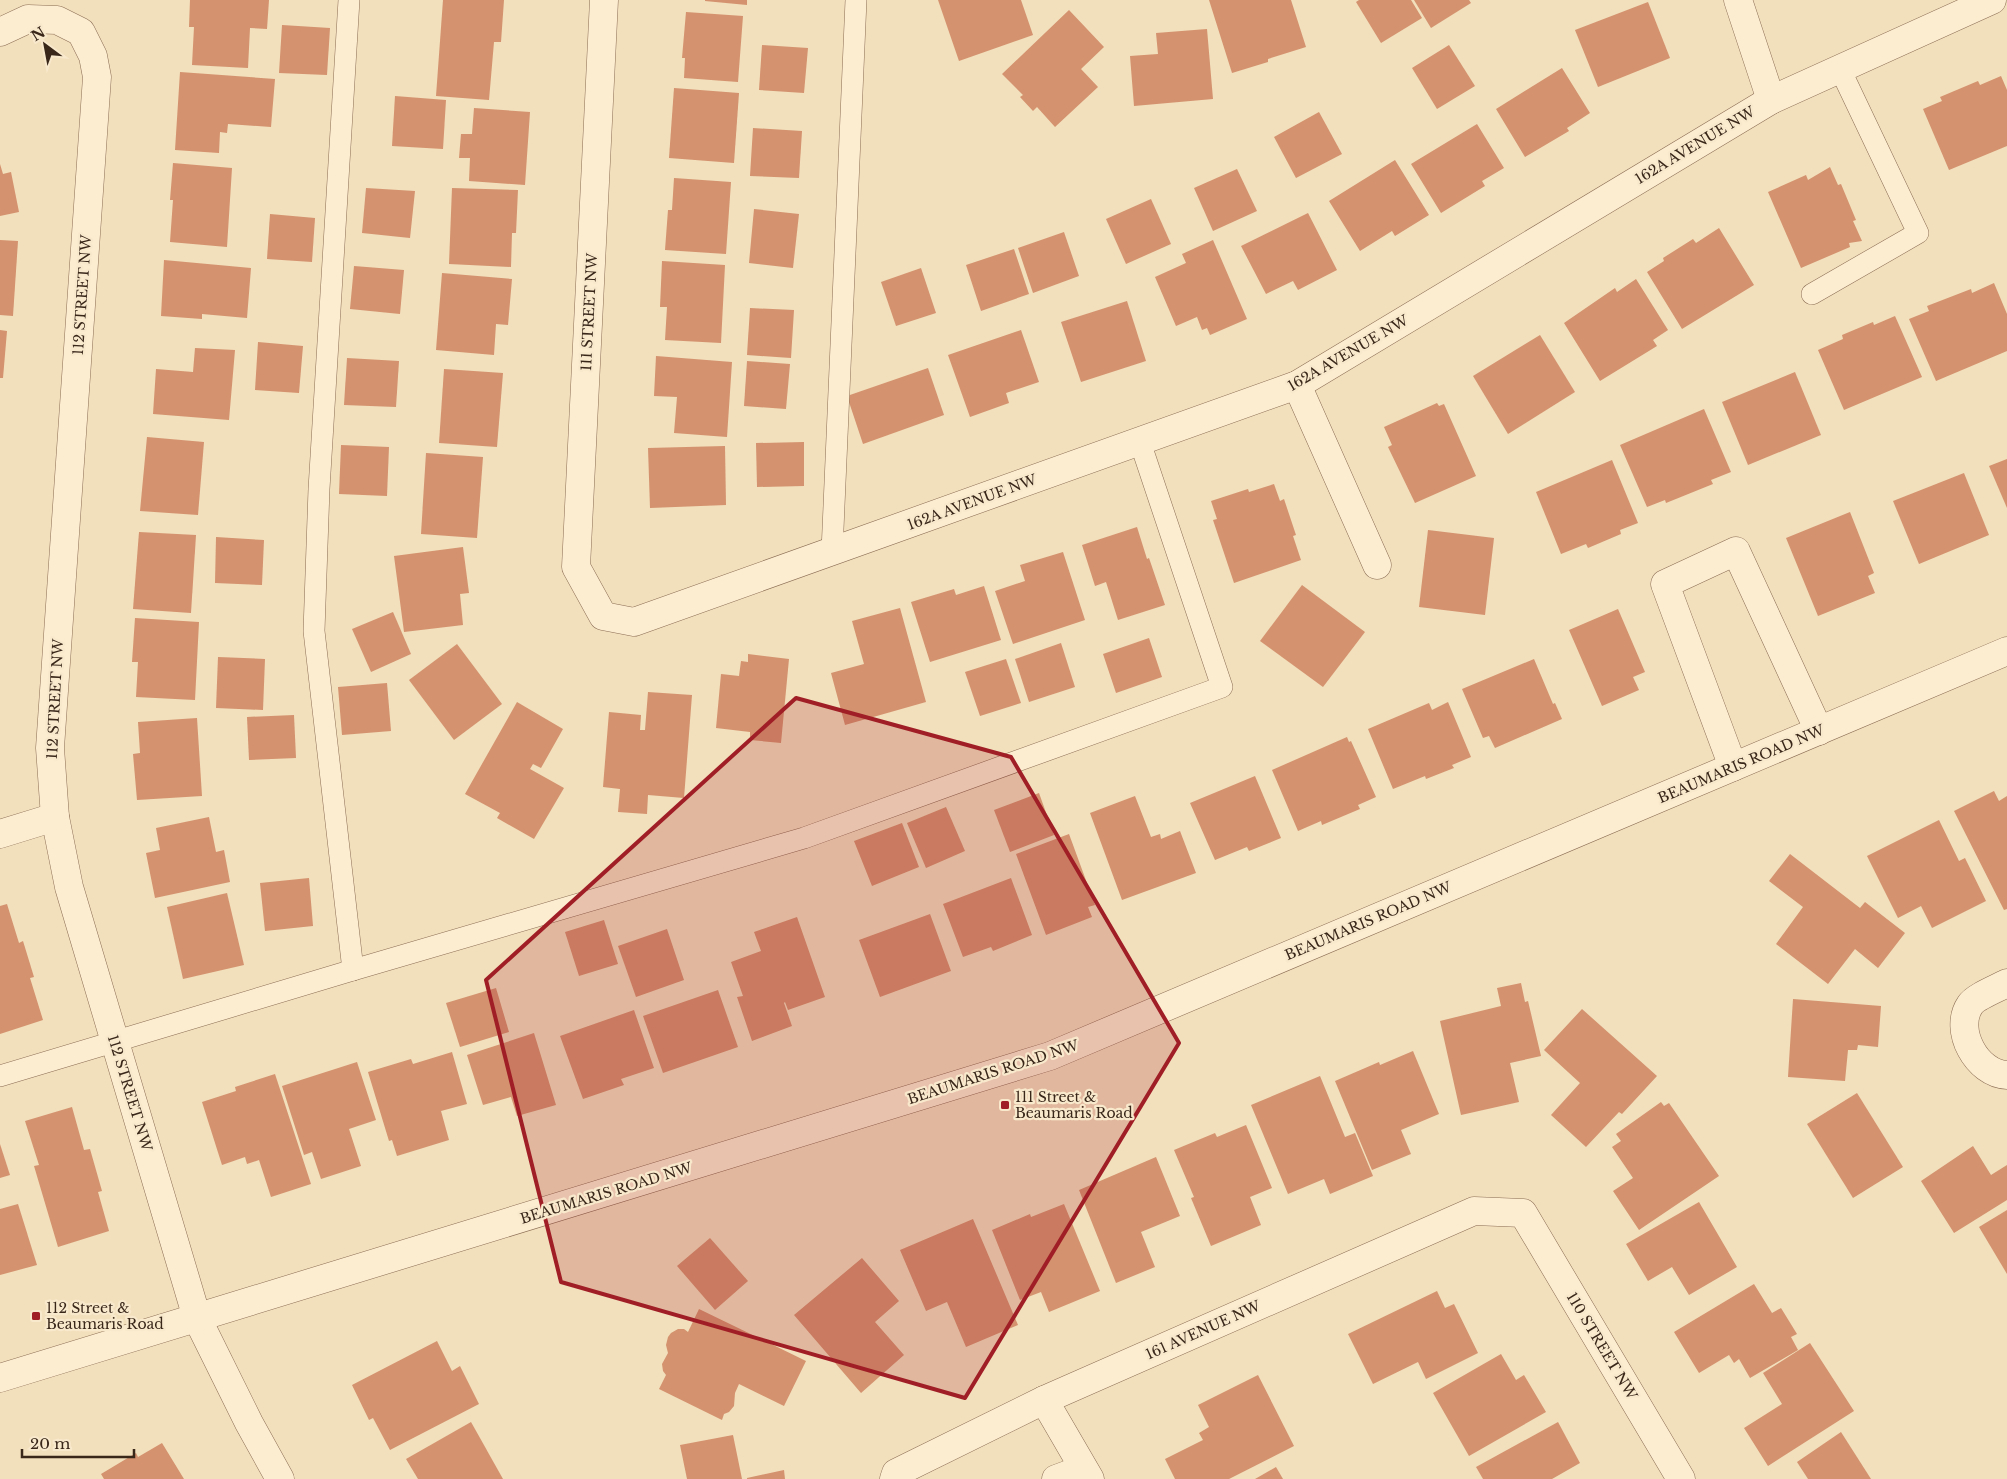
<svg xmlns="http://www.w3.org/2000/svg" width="2007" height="1479" font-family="'Libre Baskerville',serif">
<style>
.building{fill:#d4926e}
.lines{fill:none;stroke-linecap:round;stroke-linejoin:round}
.service-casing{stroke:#8b6e54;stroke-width:22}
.minor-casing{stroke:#8b6e54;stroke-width:29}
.tertiary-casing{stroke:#8b6e54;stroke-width:29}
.service{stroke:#fcecd0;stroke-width:21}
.minor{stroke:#fcecd0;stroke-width:28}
.tertiary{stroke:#fcecd0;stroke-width:28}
.marked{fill:#a01e26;fill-opacity:0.2;stroke:#a01e26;stroke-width:4;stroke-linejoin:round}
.poi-dot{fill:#a01e26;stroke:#f9e9cc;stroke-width:2}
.labels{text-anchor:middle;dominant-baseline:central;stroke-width:4.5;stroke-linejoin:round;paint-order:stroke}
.street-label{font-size:14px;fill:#39271a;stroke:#f9e9cc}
.poi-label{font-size:14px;fill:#39271a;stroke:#f9e9cc;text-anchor:start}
</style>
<rect width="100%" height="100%" fill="#f2dfbc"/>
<!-- building -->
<g class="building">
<path d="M190 0H269L267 29 250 28 248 68 192 65 194 27H189Z"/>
<path d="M443 0H504L501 42H494L489 100 436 96Z"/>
<path d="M705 0H747V5L705 1Z"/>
<path d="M938 0H1021L1033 35 959 61Z"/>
<path d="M1209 0H1291L1306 47 1268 59V62L1232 73Z"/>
<path d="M1359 0H1411L1422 18 1381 43 1356 2Z"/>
<path d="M1414 0H1469L1471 3 1431 28Z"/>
<path d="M1648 2 1670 58 1598 87 1575 30Z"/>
<path d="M1069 10 1104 47 1081 69 1098 87 1055 127 1037 107 1033 111 1020 97 1023 95 1002 74Z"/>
<path d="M686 12 743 16 738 82 684 78 685 58H682Z"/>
<path d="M282 25 330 28 327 75 279 73Z"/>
<path d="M1207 29 1213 99 1134 106 1130 56 1158 54 1156 33Z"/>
<path d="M762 45 808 48 804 93 759 90Z"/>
<path d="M1449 45 1475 86 1437 109 1412 68Z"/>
<path d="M1562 68 1590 113 1567 128 1569 131 1525 157 1496 109Z"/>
<path d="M180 72 275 79 271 127 228 124 227 133 220 132 219 153 175 150Z"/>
<path d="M2001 76 2007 90V146L1949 170 1923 109 1942 101 1940 97 1978 81 1980 85Z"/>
<path d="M674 88 739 93 734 163 669 158Z"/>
<path d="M395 96 446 100 443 149 392 146Z"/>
<path d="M474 108 530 112 525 185 469 181 470 158H459L461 134H472Z"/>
<path d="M1319 112 1342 154 1296 178 1274 137Z"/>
<path d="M1477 124 1504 168 1482 181 1485 186 1441 213 1411 164Z"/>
<path d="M753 128 802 131 799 178 750 176Z"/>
<path d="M1395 160 1429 215 1395 236 1392 231 1360 251 1329 201Z"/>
<path d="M173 163 232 168 227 247 170 242 173 200H170Z"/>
<path d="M0 164 3 174 11 172 19 212 0 216Z"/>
<path d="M1830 167 1838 185 1841 184 1856 220 1853 221 1862 241 1849 243 1850 247 1801 268 1768 192 1806 175 1808 180Z"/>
<path d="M1237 169 1257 211 1213 231 1194 188Z"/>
<path d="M674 178 731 182 726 254 665 250 668 210H672Z"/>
<path d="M366 188 415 191 410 238 362 233Z"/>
<path d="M452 188 518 190 516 233H512L511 267 449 264Z"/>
<path d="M1151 199 1171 244 1126 264 1106 219Z"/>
<path d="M754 209 799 214 793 268 749 263Z"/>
<path d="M1308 213 1337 270 1298 290 1293 281 1266 294 1241 246Z"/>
<path d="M270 214 315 218 312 262 267 259Z"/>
<path d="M1719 228 1754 285 1682 329 1647 272 1664 261 1663 258 1693 239 1696 243Z"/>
<path d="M1064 232 1079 276 1033 293 1018 248Z"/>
<path d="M0 240 18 241 13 316 0 315Z"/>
<path d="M1213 240 1247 319 1210 335 1207 328 1202 330 1197 317 1176 326 1155 277 1186 263 1182 254Z"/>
<path d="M1014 249 1029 294 981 311 966 265Z"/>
<path d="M164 260 251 268 247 318 202 314V319L161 316Z"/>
<path d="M662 261 725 265 721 343 665 340 667 307H660Z"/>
<path d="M354 266 404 270 400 314 350 309Z"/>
<path d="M921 268 936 313 896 326 881 282Z"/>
<path d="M442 273 512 279 508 325 496 324 494 355 436 350Z"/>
<path d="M1636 279 1668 330 1653 340 1657 346 1600 381 1564 323 1615 288 1617 292Z"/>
<path d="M1994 283 2007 314V351L1936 381 1909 319 1929 311 1927 306 1971 289 1972 293Z"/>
<path d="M1127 301 1146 361 1081 382 1061 322Z"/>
<path d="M750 308 794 310 791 358 747 355Z"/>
<path d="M1895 316 1922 377 1844 410 1818 350 1843 339 1842 335 1873 322 1874 325Z"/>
<path d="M0 330 7 331 3 378H0Z"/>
<path d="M1021 330 1039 382 1006 393 1009 403 970 417 948 355Z"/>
<path d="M1540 335 1575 392 1508 434 1473 376Z"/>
<path d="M258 342 303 346 299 393 255 390Z"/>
<path d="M195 348 235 350 229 420 153 414 156 369 193 372Z"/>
<path d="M656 356 732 362 727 437 674 433 677 397 654 396Z"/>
<path d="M347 358 399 361 396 407 344 405Z"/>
<path d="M747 361 790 364 786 409 744 406Z"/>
<path d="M928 368 944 415 863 444 847 396Z"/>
<path d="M444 369 503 373 497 447 439 443Z"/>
<path d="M1795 372 1821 435 1748 465 1722 402Z"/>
<path d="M1437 403 1439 406 1444 404 1476 476 1415 503 1388 447 1392 445 1384 427Z"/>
<path d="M1704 409 1731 472 1711 480 1713 484 1666 503 1665 500 1647 507 1620 445Z"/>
<path d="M147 437 204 442 198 515 140 511Z"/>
<path d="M804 442V486L757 487 756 443Z"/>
<path d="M341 445 389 447 387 496 339 494Z"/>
<path d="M725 446 726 505 650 508 648 448Z"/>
<path d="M426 453 483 457 477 538 421 534Z"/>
<path d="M2007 459V508L1989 466Z"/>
<path d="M1612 460 1638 523 1620 530 1621 534 1588 548 1586 544 1561 554 1536 492Z"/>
<path d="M1964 473 1989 535 1919 564 1893 501Z"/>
<path d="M1274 484 1280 501 1284 499 1296 535 1293 536 1301 560 1234 583 1213 520 1217 519 1211 501 1248 489 1249 492Z"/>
<path d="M1850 512 1874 573 1868 576 1875 593 1818 616 1786 538Z"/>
<path d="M1137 527 1147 559 1149 558 1165 605 1118 620 1106 582 1095 586 1082 545Z"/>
<path d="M1428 530 1494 538 1485 615 1419 607Z"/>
<path d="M139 532 196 535 191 613 133 609Z"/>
<path d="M216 537 264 540 262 585 215 583Z"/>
<path d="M463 547 469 593 460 594 463 625 404 632 394 556Z"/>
<path d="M1063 552 1085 620 1013 644 995 591 1025 581 1020 565Z"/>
<path d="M1302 585 1365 632 1323 687 1260 641Z"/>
<path d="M984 586 1001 640 930 662 911 602 954 589 956 595Z"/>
<path d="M900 608 926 702 845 725 831 673 864 664 852 621Z"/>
<path d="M1618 609 1645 672 1633 677 1639 690 1602 706 1569 630Z"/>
<path d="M393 612 411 654 371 672 352 629Z"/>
<path d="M135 618 199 622 195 700 136 697 138 662H132Z"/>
<path d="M1149 638 1162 677 1116 693 1103 654Z"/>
<path d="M1061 643 1075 687 1029 702 1015 659Z"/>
<path d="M457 644 502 704 454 740 409 680Z"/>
<path d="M748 654 789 659 781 743 750 740V732L716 728 721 674 739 676 741 661 748 662Z"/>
<path d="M218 657 265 659 263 710 216 708Z"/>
<path d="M1006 659 1021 703 980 716 965 672Z"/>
<path d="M1534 659 1553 704 1555 703 1562 719 1495 748 1489 736 1483 738 1462 689Z"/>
<path d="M387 683 391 731 342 735 338 687Z"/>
<path d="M648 692 692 695 684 798 648 795 647 814 618 812 620 789 603 787 609 712 641 715 640 730H645Z"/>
<path d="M517 702 563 729 541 768 533 764 530 769 564 788 534 839 497 818 500 813 465 794Z"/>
<path d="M1448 702 1471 757 1452 765 1454 768 1426 779 1425 776 1393 789 1368 729 1429 703 1432 710Z"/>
<path d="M294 715 296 758 249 760 247 717Z"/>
<path d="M197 718 202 796 137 800 133 754 140 753 138 722Z"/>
<path d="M1347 737 1349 742 1351 741 1376 797 1358 805 1360 809 1322 825 1321 821 1298 831 1272 770Z"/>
<path d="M1255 776 1281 838 1249 851 1247 847 1215 860 1190 803Z"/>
<path d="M1994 791 1999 801 2007 796V909L2004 910 1954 811Z"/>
<path d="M1039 793 1054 835 1010 852 994 810Z"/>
<path d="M1135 796 1151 837 1160 834 1161 839 1180 831 1196 873 1122 900 1090 813Z"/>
<path d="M946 807 965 851 926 868 907 823Z"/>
<path d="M209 817 216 852 224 850 230 882 155 898 146 853 160 850 156 828Z"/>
<path d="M1939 820 1959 861 1965 858 1986 901 1932 928 1921 906 1898 918 1867 856Z"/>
<path d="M902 823 919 867 872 886 854 841Z"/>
<path d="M1069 834 1095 905 1088 907 1092 917 1046 935 1016 854Z"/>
<path d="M1790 854 1860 908 1865 902 1905 933 1878 968 1855 949 1828 984 1776 944 1803 907 1769 881Z"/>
<path d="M309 878 313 926 265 931 260 883Z"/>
<path d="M1011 878 1032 935 993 951 991 947 963 957 943 904Z"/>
<path d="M227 893 244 965 183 979 167 907Z"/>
<path d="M7 904 19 943 23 941 34 977 30 978 43 1020 0 1034V906Z"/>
<path d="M930 914 951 971 880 997 859 940Z"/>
<path d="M797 917 825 997 788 1010 785 1002 784 1003 792 1026 752 1041 737 997 743 996 731 962 761 951 754 932Z"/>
<path d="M604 920 618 964 579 976 565 932Z"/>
<path d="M667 929 684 980 636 997 618 946Z"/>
<path d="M1521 983 1525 1002 1528 1001 1541 1056 1510 1063 1519 1102 1461 1115 1440 1021 1501 1006 1497 988Z"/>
<path d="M496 988 509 1032 460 1047 446 1003Z"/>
<path d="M718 990 738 1047 663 1073 643 1016Z"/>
<path d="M1793 999 1881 1006 1878 1047 1858 1045 1857 1050H1848L1845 1081 1788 1077Z"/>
<path d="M1582 1009 1657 1076 1622 1114 1619 1112 1586 1147 1551 1115 1580 1083 1544 1050Z"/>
<path d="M634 1010 654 1068 621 1079 624 1085 583 1099 560 1036Z"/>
<path d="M534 1033 556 1105 517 1116 511 1097 483 1105 467 1055Z"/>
<path d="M1413 1051 1439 1114 1401 1130 1411 1154 1372 1170 1335 1081 1379 1062 1380 1065Z"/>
<path d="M452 1052 467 1104 441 1111 449 1140 397 1156 392 1140 389 1141 368 1072 411 1059 413 1064Z"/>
<path d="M357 1062 376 1120 349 1129 361 1166 321 1179 312 1152 304 1155 282 1086Z"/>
<path d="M275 1074 311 1184 271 1197 259 1160 247 1164 245 1157 222 1165 202 1102 236 1091 235 1087Z"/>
<path d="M1320 1076 1345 1137 1355 1133 1373 1176 1330 1194 1324 1179 1288 1194 1251 1105Z"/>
<path d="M1857 1093 1903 1167 1853 1198 1807 1124Z"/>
<path d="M1661 1102 1664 1106 1669 1103 1719 1176 1639 1230 1613 1191 1633 1178 1612 1147 1621 1141 1616 1134Z"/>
<path d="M72 1107 84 1150 90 1149 102 1191 98 1192 109 1231 58 1247 34 1166 39 1165 25 1121Z"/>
<path d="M1246 1125 1272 1188 1250 1197 1261 1225 1211 1246 1191 1198 1194 1197 1174 1150 1215 1133 1217 1137Z"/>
<path d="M0 1144 10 1175 0 1178Z"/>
<path d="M1973 1146 1991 1175 2007 1165V1200L1954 1233 1921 1181Z"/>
<path d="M1156 1157 1180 1216 1141 1232 1155 1267 1116 1283 1079 1190Z"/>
<path d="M1699 1202 1737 1267 1689 1295 1672 1267 1648 1281 1626 1244Z"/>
<path d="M18 1204 37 1265 0 1275V1209Z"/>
<path d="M1064 1204 1100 1291 1049 1312 1041 1292 1020 1300 992 1230 1030 1214 1031 1217Z"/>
<path d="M2007 1210V1274L1979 1227Z"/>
<path d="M973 1219 1018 1325 966 1347 947 1302 926 1311 900 1250Z"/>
<path d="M710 1238 748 1281 715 1310 677 1266Z"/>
<path d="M862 1258 899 1301 875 1322 904 1355 861 1393 794 1315Z"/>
<path d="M1754 1284 1772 1313 1781 1308 1797 1334 1791 1337 1798 1350 1750 1378 1739 1359 1734 1363 1729 1355 1699 1373 1674 1332Z"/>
<path d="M1437 1291 1445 1308 1454 1304 1478 1353 1426 1379 1418 1362 1373 1384 1348 1334Z"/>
<path d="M699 1309 806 1361 784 1406 739 1384 735 1393 734 1406 729 1412 724 1414 722 1420 659 1389 666 1375 663 1371 662 1364 668 1353 666 1345 668 1337 671 1333 678 1329H684L688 1332Z"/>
<path d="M437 1341 452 1371 460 1366 479 1404 390 1450 373 1418 369 1420 352 1385Z"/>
<path d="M1810 1343 1854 1411 1768 1466 1744 1428 1782 1404 1763 1373Z"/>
<path d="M1501 1354 1516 1380 1524 1375 1546 1412 1469 1456 1433 1393Z"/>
<path d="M1258 1375 1294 1446 1229 1479H1175L1165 1459 1203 1440 1199 1433 1209 1427 1198 1405Z"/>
<path d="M471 1422 503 1479H418L406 1459Z"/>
<path d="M1558 1422 1580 1463 1552 1479H1483L1476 1467Z"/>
<path d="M1841 1432 1871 1479H1808L1797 1462Z"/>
<path d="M733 1435 742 1479H687L680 1445Z"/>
<path d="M162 1443 184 1479H104L101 1474 136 1453 138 1457Z"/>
<path d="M1276 1467 1283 1479H1255Z"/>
<path d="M784 1470 785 1479H747V1478Z"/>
</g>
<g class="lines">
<!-- service casing -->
<g class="service-casing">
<g id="service">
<path d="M349 0 319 489 314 631 353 970"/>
<path d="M1812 294 1918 233 1840 69"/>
<path d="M832 552 856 0"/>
<path d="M0 1076 353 970 804 838 1222 687 1140 442"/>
</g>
</g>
<!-- minor casing -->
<g class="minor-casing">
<g id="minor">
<path d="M604 0 576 567 603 616 634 622 1297 385 1771 100 1992 0"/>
<path d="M1738 0 1771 100"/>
<path d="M0 32 28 19 57 20 81 32 93 56 97 77 50 748 55 817 69 887 197 1318 249 1423 280 1479"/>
<path d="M1297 385 1377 565"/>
<path d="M1733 767 1665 584 1736 551 1819 731"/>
<path d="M0 834 55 817"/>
<path d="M2007 983C1998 988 1975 997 1970 1005 1953 1030 1977 1074 2007 1075"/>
<path d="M1044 1400 1090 1479"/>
<path d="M894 1479 896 1473 1044 1400 1474 1211 1523 1213 1681 1479"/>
<path d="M1056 1479 1083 1469"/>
</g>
</g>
<!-- tertiary casing -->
<g class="tertiary-casing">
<path id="tertiary" d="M0 1378 1050 1056 2007 651"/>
</g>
<!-- service -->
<use href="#service" class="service"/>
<!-- minor -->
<use href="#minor" class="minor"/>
<!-- tertiary -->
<use href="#tertiary" class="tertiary"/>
</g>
<!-- marked area -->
<path class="marked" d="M796 698 1011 757 1179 1043 965 1398 561 1282 486 980Z"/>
<!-- markers -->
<g class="poi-dot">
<rect x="1000" y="1100" width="10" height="10" rx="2.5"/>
<rect x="31" y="1311" width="10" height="10" rx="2.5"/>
</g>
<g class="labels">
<!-- street labels -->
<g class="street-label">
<text transform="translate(1695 145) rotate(-31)">162A AVENUE NW</text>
<text transform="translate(82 295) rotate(-86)">112 STREET NW</text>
<text transform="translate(589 312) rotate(-87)">111 STREET NW</text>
<text transform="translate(1348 353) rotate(-30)">162A AVENUE NW</text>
<text transform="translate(972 502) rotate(-20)">162A AVENUE NW</text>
<text transform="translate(55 699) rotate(-87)">112 STREET NW</text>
<text transform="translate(1741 764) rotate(-23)">BEAUMARIS ROAD NW</text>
<text transform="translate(1368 921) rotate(-23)">BEAUMARIS ROAD NW</text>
<text transform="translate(993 1072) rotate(-18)">BEAUMARIS ROAD NW</text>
<text transform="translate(130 1093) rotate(73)">112 STREET NW</text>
<text transform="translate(606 1193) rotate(-17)">BEAUMARIS ROAD NW</text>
<text transform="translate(1203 1330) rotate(-24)">161 AVENUE NW</text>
<text transform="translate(1602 1346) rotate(59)">110 STREET NW</text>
</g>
<!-- poi labels -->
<g class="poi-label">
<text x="1015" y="1097">111 Street &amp;<tspan x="1015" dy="16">Beaumaris Road</tspan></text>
<text x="46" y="1308">112 Street &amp;<tspan x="46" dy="16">Beaumaris Road</tspan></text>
</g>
</g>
<!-- north arrow -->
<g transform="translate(45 45) rotate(328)" stroke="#f9e9cc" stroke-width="4" paint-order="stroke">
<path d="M0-4L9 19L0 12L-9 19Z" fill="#39271a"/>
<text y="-8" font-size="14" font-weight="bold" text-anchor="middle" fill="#39271a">N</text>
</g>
<!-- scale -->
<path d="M22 1449v8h112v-8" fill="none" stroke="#39271a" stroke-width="2.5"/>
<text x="30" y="1449" font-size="15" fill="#39271a" stroke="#f9e9cc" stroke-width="4" paint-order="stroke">20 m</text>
</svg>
